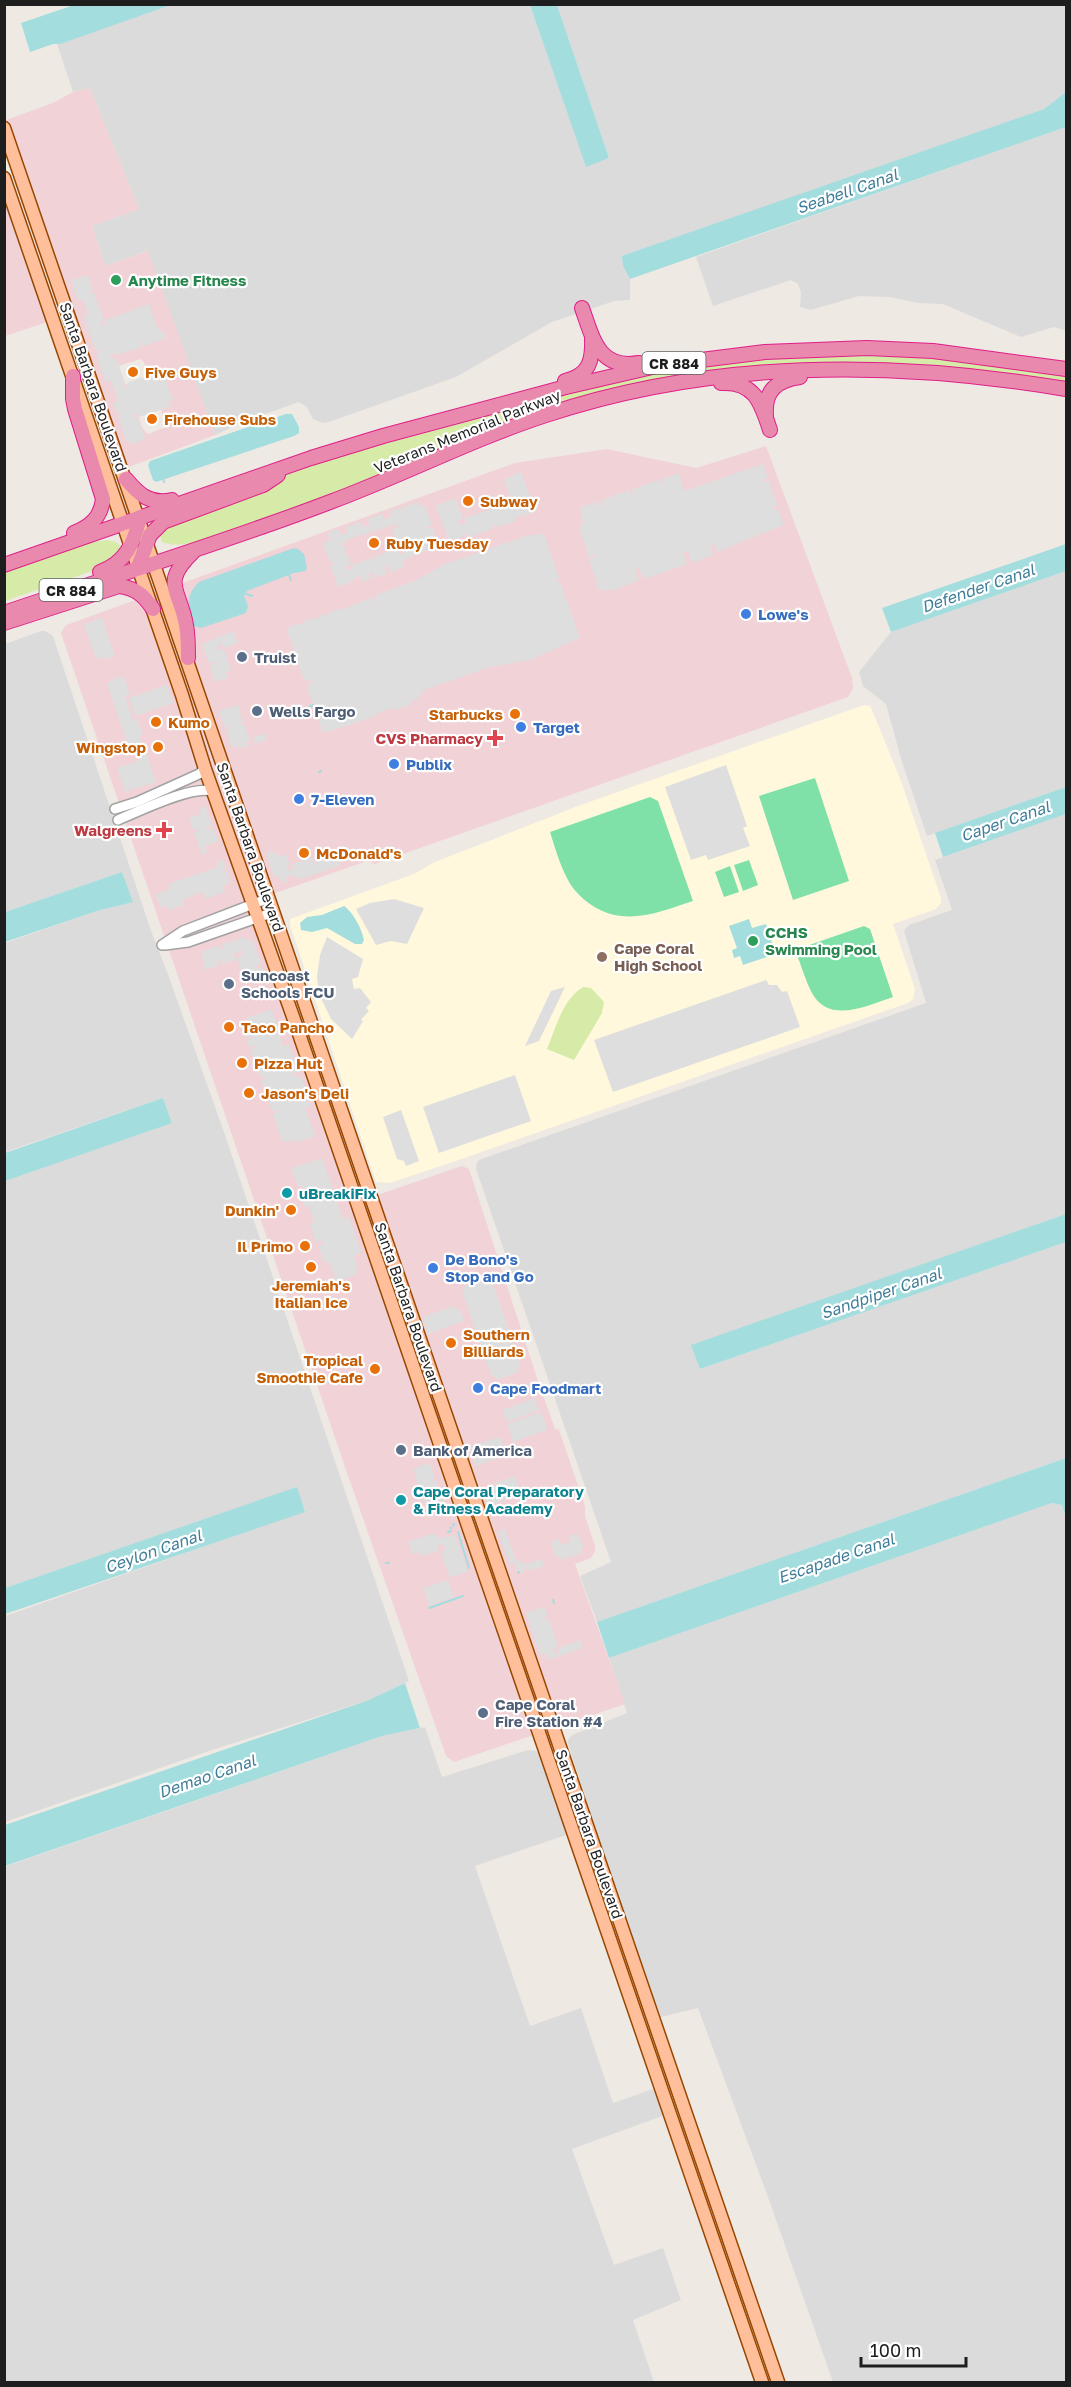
<svg xmlns="http://www.w3.org/2000/svg" width="1071" height="2387" font-family="'Golos Text',sans-serif">
<style>
.residential{fill:#dcdbdb}
.commercial{fill:#f1d2d7;fill-rule:evenodd}
.education{fill:#fff8dd}
.grass{fill:#d6eba8}
.pitch{fill:#7fe1a8}
.parking{fill:#dedede;fill-rule:evenodd}
.water{fill:#a3ddde}
.lines{fill:none;stroke-linecap:round;stroke-linejoin:round}
.stream{stroke:#a3ddde;stroke-width:2}
.minor-casing{stroke:#a2a2a2;stroke-width:12}
.major-casing{stroke:#984700;stroke-width:15}
.highway-casing{stroke:#df1f87;stroke-width:16}
.minor{stroke:#fff;stroke-width:9}
.major{stroke:#febf9a;stroke-width:12}
.highway{stroke:#e989ae;stroke-width:14}
.leisure-dot{fill:#2e9e5b;stroke:#fff;stroke-width:2}
.food-dot{fill:#e8710a;stroke:#fff;stroke-width:2}
.shop-dot{fill:#3f7fe0;stroke:#fff;stroke-width:2}
.service-dot{fill:#5c6f8a;stroke:#fff;stroke-width:2}
.health-dot{fill:#e0444e;stroke:#fff;stroke-width:2}
.education-dot{fill:#8d6e63;stroke:#fff;stroke-width:2}
.culture-dot{fill:#0f9aa8;stroke:#fff;stroke-width:2}
.labels{text-anchor:middle;dominant-baseline:central;stroke-width:4.5;stroke-linejoin:round;paint-order:stroke}
.shield{fill:#fff;stroke:#626262;stroke-width:1.5}
.shield-label{font-size:14px;font-weight:bold;fill:#1e1e1e}
.leisure-label{font-size:15px;font-weight:bold;fill:#27864d;stroke:#fff;text-anchor:start}
.food-label{font-size:15px;font-weight:bold;fill:#c56008;stroke:#fff;text-anchor:start}
.street-label{font-size:15px;fill:#1e1e1e;stroke:#fff}
.shop-label{font-size:15px;font-weight:bold;fill:#366cbe;stroke:#fff;text-anchor:start}
.service-label{font-size:15px;font-weight:bold;fill:#4e5e75;stroke:#fff;text-anchor:start}
.health-label{font-size:15px;font-weight:bold;fill:#be3a42;stroke:#fff;text-anchor:end}
.education-label{font-size:15px;font-weight:bold;fill:#785e54;stroke:#fff;text-anchor:start}
.culture-label{font-size:15px;font-weight:bold;fill:#0d838f;stroke:#fff;text-anchor:start}
.water-label{font-size:16px;font-style:italic;fill:#3f7e98;stroke:#fff}
</style>
<rect width="100%" height="100%" fill="#efe9e4"/>
<!-- residential -->
<g class="residential">
<path d="M171 5H530L586 166 609 158 557 5H1066V92L1044 109 622 259 625 270 630 279V300L614 301 552 322 456 377 329 422 322 423 313 419 307 407 299 402 248 420 215 435 147 251 105 266 92 226 139 209 90 88 73 92 57 44Z"/>
<path d="M1066 127V331L1054 327 1021 337 943 304 918 303 889 297 859 296 811 310 800 307 801 292 798 284 791 280 713 306 696 257Z"/>
<path d="M1066 571V787L927 836 902 762 886 704 863 686 859 672 891 632Z"/>
<path d="M41 631H45L53 636 151 931 169 977 225 1135 409 1681 369 1700 209 1751 5 1822V1616L305 1511 296 1488 5 1588 4 1181 172 1122 163 1098 5 1152V943L97 911 132 902 122 872 5 912V644Z"/>
<path d="M1066 814V1214L692 1346 700 1369 1066 1242V1458L597 1622 580 1576 611 1562 476 1169 477 1163 479 1160 926 1003 904 931 909 925 952 910 935 860Z"/>
<path d="M1052 1503 1062 1505 1066 1518V2382H833L768 2197 698 2008 657 2018 567 1741 572 1735 627 1713 609 1658Z"/>
<path d="M425 1727 442 1777 528 1750 536 1751 542 1757 569 1834 475 1866 530 2026 581 2008 613 2103 656 2088 665 2115 572 2149 614 2265 663 2248 681 2300 633 2320 654 2382H5L4 1867 382 1736Z"/>
</g>
<!-- commercial -->
<g class="commercial">
<path d="M90 88 139 209 92 226 105 266 148 251 215 435 126 468 6 120 53 103 73 92ZM140 359 144 362 148 376 125 385 119 366ZM161 409 166 427 148 434 142 428 138 415Z"/>
<path d="M4 189 50 321 5 336H4Z"/>
<path d="M766 446 852 678 853 689 848 697 375 864 367 861 247 903 351 1204 462 1166 469 1169 538 1381 555 1429 559 1430 585 1506V1516L595 1546V1551L591 1558 575 1564 625 1704 454 1762 446 1756 345 1467 61 633 65 626 69 624 515 463 607 449 696 468Z"/>
</g>
<!-- education -->
<path class="education" d="M864 705 870 706 872 710 901 781 941 898V903L936 909 893 924 915 989 913 999 908 1003 447 1164 390 1183 376 1182 290 925V919L414 874 435 862 578 806Z"/>
<!-- grass -->
<g class="grass">
<path d="M812 355H875L962 360 1066 375V383L960 368 863 362 754 367 605 392 549 407 342 492 194 543 177 545 175 543 173 545 162 542 159 533 167 525 264 489 292 472 336 457 586 389 674 369 737 361Z"/>
<path d="M107 540 116 542 123 548 104 567 5 601 4 572 85 543Z"/>
<path d="M583 987 591 988 604 1002 602 1013 574 1060 547 1049C556 1028 562 1000 583 987Z"/>
</g>
<!-- pitch -->
<g class="pitch">
<path d="M815 778 849 881 793 900 759 796Z"/>
<path d="M650 797 658 801 693 901C659 912 624 928 590 904 582 898 573 890 568 880 560 865 555 848 550 832Z"/>
<path d="M749 860 758 885 743 891 734 865Z"/>
<path d="M730 866 739 892 724 897 715 872Z"/>
<path d="M864 926 870 929 893 997C869 1005 829 1025 812 993 805 980 801 964 795 950Z"/>
</g>
<!-- parking -->
<g class="parking">
<path d="M88 275 93 290 89 292 94 293 104 320 99 324 105 326V320L149 304 157 327 164 333 166 338 144 346 142 341V347L114 356 112 352 110 354 112 359 116 358 126 385 122 388 128 387 127 383 158 372 160 376 164 375 173 400 168 402 170 407 139 417 137 413 132 415 133 417 137 416 145 438 134 444 131 441 127 443 118 415 122 412H116L113 403 118 401 111 381 106 382 96 355 101 351H96L89 332 93 330 88 331 84 317 88 314 83 300H78L71 280Z"/>
<path d="M763 464 768 478 763 480V482L769 481 777 506 773 507V510L778 509 784 525 717 552 714 544 710 545 713 555 692 563 688 551 683 552 687 564 644 579 639 568 635 569 639 580 614 590H599L589 560 595 557 594 555 589 558 579 528 583 524 580 508 599 501 601 506H603L602 500 629 490 631 495H633L632 489 659 480 661 484H663L662 479 679 473 684 491Z"/>
<path d="M521 471 535 512 519 517 515 515 516 521 497 527 494 522V528L470 537 467 532 465 536 449 541 436 506 455 498 463 518 458 522 461 525 466 523 464 518 510 503 511 507H515L517 502H512L504 480Z"/>
<path d="M418 502 420 507 425 506 432 525 427 528H433L438 544 433 546 434 548 403 560 404 567 391 572 388 566 385 567 387 573 374 578 372 572 369 573 371 579 363 582 361 577H356L353 581 338 587 331 566 336 562 330 563 323 543 330 540 327 533 338 529 341 535 347 532 346 527 360 522 363 527 369 525 368 519 382 514 384 519 391 517 390 511 401 508 404 513 403 507ZM396 524 398 527 392 529 400 550 405 549V552L400 554 397 549 373 557 374 563 371 558 352 565 353 570 347 569 346 567 351 564 347 553 341 554 346 551 344 545 340 546 342 543H345L346 540Z"/>
<path d="M544 534 559 578 554 582 560 581 580 638 530 660 490 667 424 690 418 699 411 701 412 704 395 710 392 708 376 714 375 716 360 722 357 720 356 723 323 733 307 687 312 680 311 678 307 681 304 680 287 630 290 626 304 623 305 620 318 618 322 614 325 616 335 610 340 611V608L345 609 357 603 358 604 369 598 376 600 382 615 375 595 417 580 445 564 529 535Z"/>
<path d="M102 618 115 656 106 659 102 657 96 659 84 624Z"/>
<path d="M233 631 238 643 224 648 221 643 217 648 219 650 224 649 231 671 226 673 228 678 215 682 210 666 215 662H208L202 644Z"/>
<path d="M118 677H124L130 694 125 696 133 720 137 718 143 735 139 736 142 745 129 749 107 683Z"/>
<path d="M167 685 173 703 135 716 129 698Z"/>
<path d="M238 705 243 722 238 725 244 724 250 741 245 743 246 745 255 743 254 737 265 733 267 740 239 749 237 745 232 747 226 731 231 727 225 728 219 711Z"/>
<path d="M146 753 156 782 125 792 117 768 135 762Z"/>
<path d="M726 765 747 826 743 828 750 846 708 860 706 855 691 860 665 787Z"/>
<path d="M205 806 212 825 206 828 207 830 213 828 218 841 205 846 207 853 202 855 194 832 199 830 198 828 193 830 189 818 201 814 199 808Z"/>
<path d="M271 851 281 856 286 854 290 866 286 868 290 871 295 863 315 857 312 864 344 852 346 858 337 860 341 863 339 866 301 879 290 875 286 877 287 881 282 883 279 876 274 877 266 853Z"/>
<path d="M223 860 230 883 223 885 225 892 206 899 203 892 183 899 184 905 168 910 166 905 160 907 156 894 169 889V884L171 883 218 867 217 862Z"/>
<path d="M394 899 424 908 407 944 391 941 376 945 356 909 370 903Z"/>
<path d="M245 937 246 941 252 939 261 964 255 967 256 969 261 967 264 976 246 984 244 978 250 976 248 969 241 971 237 957 243 955 242 951 234 954 236 960 222 964 220 959 218 960 219 965 205 970 201 952 220 945 222 950 224 949 223 944Z"/>
<path d="M327 937 363 959 358 977 352 979 354 989 360 988 371 1002 366 1008 369 1011 361 1020 363 1021 352 1039 331 1019 320 996 326 994 324 987H318L317 977 320 955Z"/>
<path d="M766 980 769 985H777L782 992 787 991 800 1027 613 1092 594 1040Z"/>
<path d="M565 987 539 1041 525 1046 551 991Z"/>
<path d="M272 1009 283 1046 289 1045 299 1072 294 1073V1077L301 1076 311 1106 305 1108 315 1136 296 1143 295 1140 282 1142 273 1114 278 1112 277 1110 272 1111 261 1081 266 1077H260L250 1049 255 1047 254 1045 249 1047 247 1040 253 1037H246L242 1026 248 1024 246 1018Z"/>
<path d="M515 1075 531 1121 439 1153 423 1107Z"/>
<path d="M401 1110 419 1161 406 1166 404 1161 397 1159 383 1117Z"/>
<path d="M322 1158 343 1219 349 1217 361 1253 354 1256 358 1268 356 1269 357 1274 336 1282 329 1261 324 1262 318 1246 323 1244 322 1240 316 1242 310 1224 314 1222 309 1206 304 1207 298 1190 303 1188V1186L298 1187 291 1168Z"/>
<path d="M486 1280 488 1285 493 1283 521 1366 517 1367 518 1372 496 1380 494 1375 491 1376 462 1291 464 1290 463 1287Z"/>
<path d="M454 1306 455 1310 460 1309 464 1321 428 1334 422 1317Z"/>
<path d="M535 1398 539 1410 507 1422 502 1410Z"/>
<path d="M541 1412 547 1430 513 1442 507 1424Z"/>
<path d="M500 1437 506 1455 476 1466 469 1447Z"/>
<path d="M425 1464H430L435 1478 431 1481 436 1480 445 1505 433 1511 430 1502 425 1503 413 1469Z"/>
<path d="M515 1476 521 1495 488 1506 481 1489 494 1486 493 1484Z"/>
<path d="M505 1529 516 1560 527 1564 542 1559 544 1566 530 1571 527 1566 523 1573 515 1569 517 1563 510 1564 498 1532Z"/>
<path d="M434 1533 439 1538 455 1535 468 1572 450 1577 441 1552 446 1550 442 1544 438 1545V1551L421 1556 419 1552 412 1554 408 1542Z"/>
<path d="M577 1533 584 1546 581 1548 583 1553 561 1560 559 1556H555L551 1542 559 1539 561 1545 571 1542 569 1536Z"/>
<path d="M448 1580 454 1597 429 1606 423 1588Z"/>
<path d="M544 1607 547 1615 543 1620 549 1619 558 1647 553 1649 554 1652 559 1654 558 1648 580 1640 583 1648 548 1660 546 1653 540 1655 526 1613Z"/>
</g>
<!-- water -->
<g class="water">
<path d="M74 5V4L171 5 60 44H53L30 52 21 23Z"/>
<path d="M530 5H557L609 158 586 167Z"/>
<path d="M1066 92V127L630 279 623 266 622 256 1044 109Z"/>
<path d="M286 414H292L299 427V433L294 436 156 482 153 480 148 465 150 461Z"/>
<path d="M1066 544V571L891 632 882 608Z"/>
<path d="M294 548 298 549 304 554 307 568 305 571 294 573 247 591 244 596 248 606 246 613 201 628 194 626C188 608 184 597 199 582Z"/>
<path d="M1066 787V814L943 857 935 833Z"/>
<path d="M122 872 133 902 97 911 5 942V912Z"/>
<path d="M344 906C353 912 362 929 364 940L362 944H355L327 928 312 932 301 930 300 923 307 917 322 915Z"/>
<path d="M749 919 752 928 766 924 776 954 743 965 740 956 734 958 732 950 737 948 729 926Z"/>
<path d="M163 1098 172 1123 5 1181V1153Z"/>
<path d="M1066 1214V1242L700 1369 691 1345Z"/>
<path d="M1066 1458V1518L1062 1505 1052 1503 609 1658 597 1622Z"/>
<path d="M297 1487 305 1512 5 1614V1588Z"/>
<path d="M405 1683 420 1728 382 1736 5 1866V1825L369 1700Z"/>
</g>
<g class="lines">
<!-- stream -->
<g class="stream">
<path d="M163 479 164 482"/>
<path d="M289 575 291 580"/>
<path d="M246 594 252 596"/>
<path d="M309 707 313 705"/>
<path d="M298 710 301 709"/>
<path d="M319 772 321 771"/>
<path d="M453 1526 454 1524"/>
<path d="M450 1528H451"/>
<path d="M448 1532 451 1531"/>
<path d="M458 1532 469 1568"/>
<path d="M386 1563H389"/>
<path d="M518 1573 519 1572"/>
<path d="M553 1600 554 1603"/>
<path d="M429 1608 463 1596"/>
</g>
<!-- minor casing -->
<g class="minor-casing">
<g id="minor">
<path d="M115 809 137 802 199 774 205 769"/>
<path d="M118 820C137 812 196 783 213 792"/>
<path d="M162 945 183 931 269 898"/>
<path d="M165 945 188 942 274 912"/>
</g>
</g>
<!-- major casing -->
<g class="major-casing">
<g id="major">
<path d="M4 128C264 879 518 1632 778 2382"/>
<path d="M4 178 182 695 205 769 297 1028 762 2382"/>
</g>
</g>
<!-- highway casing -->
<g class="highway-casing">
<g id="highway">
<path d="M582 308C593 339 599 370 639 363"/>
<path d="M73 376V399L75 409 103 499C101 517 91 526 74 533"/>
<path d="M565 381C590 375 593 360 592 337"/>
<path d="M721 383C754 381 761 402 770 430"/>
<path d="M766 415C764 390 778 380 800 377"/>
<path d="M126 479C139 495 151 505 172 500"/>
<path d="M4 565 311 458 383 436 566 387 661 365 765 352 867 348 933 351 1066 369"/>
<path d="M138 567 150 535 163 522 263 485 278 475"/>
<path d="M100 572C126 563 134 543 140 517"/>
<path d="M4 613C113 576 223 543 330 502 403 475 472 439 546 415 714 359 893 360 1066 389"/>
<path d="M4 623 119 586C135 588 144 595 153 609"/>
<path d="M188 658C188 647 188 635 186 625 180 589 160 584 193 552"/>
</g>
</g>
<!-- minor -->
<use href="#minor" class="minor"/>
<!-- major -->
<use href="#major" class="major"/>
<!-- highway -->
<use href="#highway" class="highway"/>
</g>
<!-- markers -->
<g class="leisure-dot">
<circle cx="116" cy="280" r="6"/>
<circle cx="753" cy="941" r="6"/>
</g>
<g class="food-dot">
<circle cx="133" cy="372" r="6"/>
<circle cx="152" cy="419" r="6"/>
<circle cx="468" cy="501" r="6"/>
<circle cx="374" cy="543" r="6"/>
<circle cx="515" cy="714" r="6"/>
<circle cx="156" cy="722" r="6"/>
<circle cx="158" cy="747" r="6"/>
<circle cx="304" cy="853" r="6"/>
<circle cx="229" cy="1027" r="6"/>
<circle cx="242" cy="1063" r="6"/>
<circle cx="249" cy="1093" r="6"/>
<circle cx="291" cy="1210" r="6"/>
<circle cx="305" cy="1246" r="6"/>
<circle cx="311" cy="1267" r="6"/>
<circle cx="451" cy="1343" r="6"/>
<circle cx="375" cy="1369" r="6"/>
</g>
<g class="shop-dot">
<circle cx="746" cy="614" r="6"/>
<circle cx="521" cy="727" r="6"/>
<circle cx="394" cy="764" r="6"/>
<circle cx="299" cy="799" r="6"/>
<circle cx="433" cy="1268" r="6"/>
<circle cx="478" cy="1388" r="6"/>
</g>
<g class="service-dot">
<circle cx="242" cy="657" r="6"/>
<circle cx="257" cy="711" r="6"/>
<circle cx="229" cy="984" r="6"/>
<circle cx="401" cy="1450" r="6"/>
<circle cx="483" cy="1713" r="6"/>
</g>
<g class="health-dot">
<path d="M492 729h6v6h6v6h-6v6h-6v-6h-6v-6h6z"/>
<path d="M161 821h6v6h6v6h-6v6h-6v-6h-6v-6h6z"/>
</g>
<circle class="education-dot" cx="602" cy="957" r="6"/>
<g class="culture-dot">
<circle cx="287" cy="1193" r="6"/>
<circle cx="401" cy="1500" r="6"/>
</g>
<g class="labels">
<!-- shield labels -->
<g class="shield">
<rect x="642.5" y="352" width="63" height="22" rx="4.5"/>
<rect x="39.5" y="579" width="63" height="22" rx="4.5"/>
</g>
<g class="shield-label">
<text x="674" y="363">CR 884</text>
<text x="71" y="590">CR 884</text>
</g>
<!-- leisure labels -->
<g class="leisure-label">
<text x="128" y="280">Anytime Fitness</text>
<text x="765" y="932">CCHS<tspan x="765" dy="17">Swimming Pool</tspan></text>
</g>
<!-- food labels -->
<g class="food-label">
<text x="145" y="372">Five Guys</text>
<text x="164" y="419">Firehouse Subs</text>
<text x="480" y="501">Subway</text>
<text x="386" y="543">Ruby Tuesday</text>
<text x="503" y="714" text-anchor="end">Starbucks</text>
<text x="168" y="722">Kumo</text>
<text x="146" y="747" text-anchor="end">Wingstop</text>
<text x="316" y="853">McDonald's</text>
<text x="241" y="1027">Taco Pancho</text>
<text x="254" y="1063">Pizza Hut</text>
<text x="261" y="1093">Jason's Deli</text>
<text x="279" y="1210" text-anchor="end">Dunkin'</text>
<text x="293" y="1246" text-anchor="end">Il Primo</text>
<text x="311" y="1285" text-anchor="middle">Jeremiah's<tspan x="311" dy="17">Italian Ice</tspan></text>
<text x="463" y="1334">Southern<tspan x="463" dy="17">Billiards</tspan></text>
<text x="363" y="1360" text-anchor="end">Tropical<tspan x="363" dy="17">Smoothie Cafe</tspan></text>
</g>
<!-- street labels -->
<g class="street-label">
<text transform="translate(94 387) rotate(71)">Santa Barbara Boulevard</text>
<text transform="translate(467 431) rotate(-22)">Veterans Memorial Parkway</text>
<text transform="translate(251 847) rotate(71)">Santa Barbara Boulevard</text>
<text transform="translate(409 1307) rotate(71)">Santa Barbara Boulevard</text>
<text transform="translate(590 1834) rotate(71)">Santa Barbara Boulevard</text>
</g>
<!-- shop labels -->
<g class="shop-label">
<text x="758" y="614">Lowe's</text>
<text x="533" y="727">Target</text>
<text x="406" y="764">Publix</text>
<text x="311" y="799">7-Eleven</text>
<text x="445" y="1259">De Bono's<tspan x="445" dy="17">Stop and Go</tspan></text>
<text x="490" y="1388">Cape Foodmart</text>
</g>
<!-- service labels -->
<g class="service-label">
<text x="254" y="657">Truist</text>
<text x="269" y="711">Wells Fargo</text>
<text x="241" y="975">Suncoast<tspan x="241" dy="17">Schools FCU</tspan></text>
<text x="413" y="1450">Bank of America</text>
<text x="495" y="1704">Cape Coral<tspan x="495" dy="17">Fire Station #4</tspan></text>
</g>
<!-- health labels -->
<g class="health-label">
<text x="483" y="738">CVS Pharmacy</text>
<text x="152" y="830">Walgreens</text>
</g>
<!-- education labels -->
<g class="education-label">
<text x="614" y="948">Cape Coral<tspan x="614" dy="17">High School</tspan></text>
</g>
<!-- culture labels -->
<g class="culture-label">
<text x="299" y="1193">uBreakiFix</text>
<text x="413" y="1491">Cape Coral Preparatory<tspan x="413" dy="17">&amp; Fitness Academy</tspan></text>
</g>
<!-- water labels -->
<g class="water-label">
<text transform="translate(847 191) rotate(-19)">Seabell Canal</text>
<text transform="translate(978 588) rotate(-19)">Defender Canal</text>
<text transform="translate(1005 821) rotate(-19)">Caper Canal</text>
<text transform="translate(881 1293) rotate(-19)">Sandpiper Canal</text>
<text transform="translate(153 1551) rotate(-19)">Ceylon Canal</text>
<text transform="translate(836 1558) rotate(-19)">Escapade Canal</text>
<text transform="translate(207 1776) rotate(-19)">Demao Canal</text>
</g>
</g>
<!-- border -->
<rect width="1071" height="2387" fill="none" stroke="#1e1e1e" stroke-width="12"/>
<!-- scale -->
<path d="M861 2357v9h105v-9" fill="none" stroke="#1e1e1e" stroke-width="3"/>
<text x="870" y="2357" font-size="18" fill="#1e1e1e" stroke="#ffffff" stroke-width="4.5" paint-order="stroke">100 m</text>
</svg>
